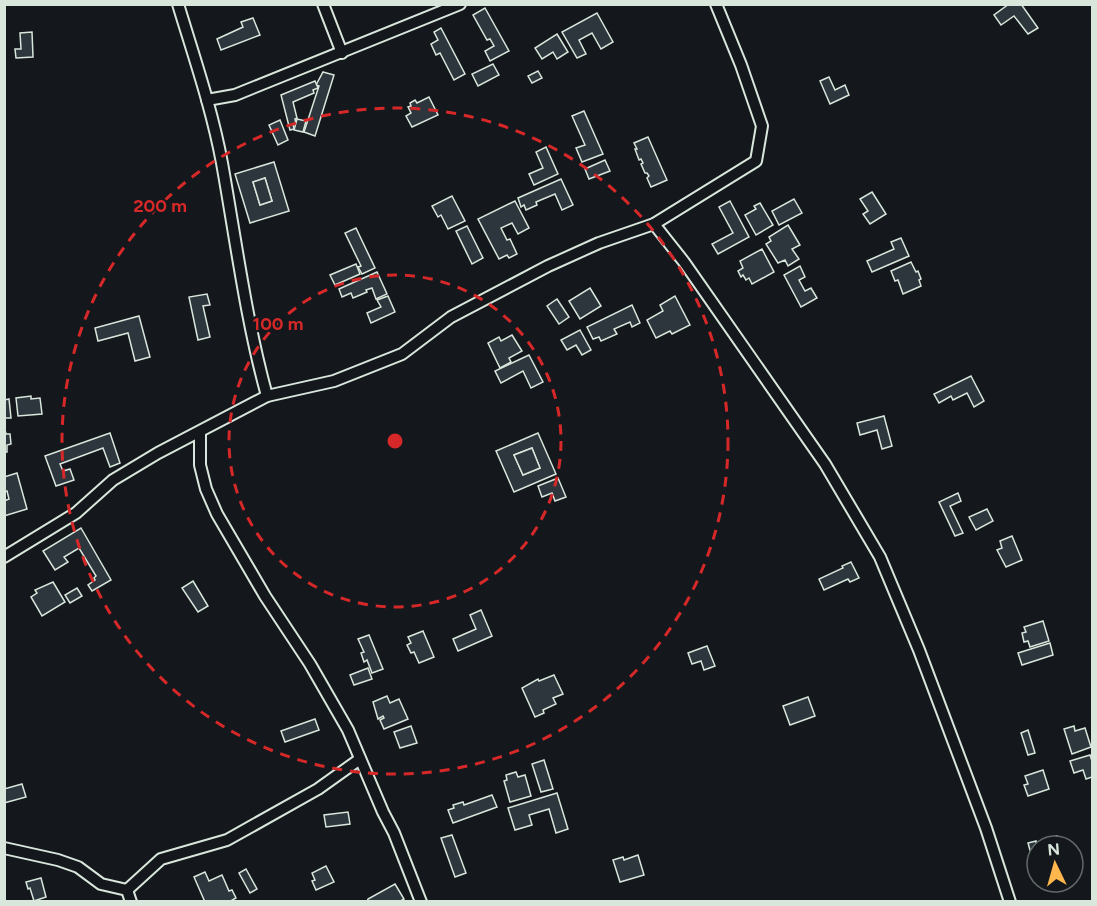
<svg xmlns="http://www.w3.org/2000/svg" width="1097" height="906" font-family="Figtree,sans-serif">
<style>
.building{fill:#2c363c;stroke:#d8e6dc;stroke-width:1.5;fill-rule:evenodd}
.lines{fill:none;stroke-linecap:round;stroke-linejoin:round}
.street-casing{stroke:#d8e6dc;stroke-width:14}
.street{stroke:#14181c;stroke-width:10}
.ring{fill:none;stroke:#d62828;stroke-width:3;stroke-dasharray:10 8}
.centre{fill:#d62828;stroke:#14181c;stroke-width:3}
.ring-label{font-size:18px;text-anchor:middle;font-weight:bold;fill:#d62828;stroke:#14181c;stroke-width:4.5;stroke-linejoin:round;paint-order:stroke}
</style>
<rect width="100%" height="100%" fill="#14181c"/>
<!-- building -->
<g class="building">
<path d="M1009 4H1021L1038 28 1028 34 1014 16 1001 25 994 15Z"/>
<path d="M485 8 509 51 490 61 485 51 494 46 490 39 487 40 473 15Z"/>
<path d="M597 13 613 42 601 49 592 33 579 40 586 54 577 58 562 32Z"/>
<path d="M253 18 260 35 221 50 217 39 243 27 241 22Z"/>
<path d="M441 28 465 74 454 80 440 53 436 55 431 44 438 40 434 32Z"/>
<path d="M32 32 33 57 16 58 15 49H21L20 33Z"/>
<path d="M557 34 568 52 557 59 553 52 542 59 535 48Z"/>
<path d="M493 64 499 75 478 86 472 74Z"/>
<path d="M538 71 542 78 532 83 528 76Z"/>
<path d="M323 72 334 75 315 136 304 132 319 86 316 85Z"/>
<path d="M829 77 835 90 845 85 849 95 830 104 820 81Z"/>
<path d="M315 81 318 88 313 90 314 93 293 102 297 118 295 119 296 124H293L294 129 290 130 281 95Z"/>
<path d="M429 97 438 115 412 127 406 116 411 113 408 107 411 106 410 103 415 100 417 103Z"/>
<path d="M584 111 603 154 582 162 576 148 585 145 572 116Z"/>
<path d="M297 119 306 121 303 132 294 130Z"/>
<path d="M280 120 288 140 278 145 269 125Z"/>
<path d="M648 137 667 180 651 187 647 178 649 176 647 173H645L641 164 643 163 641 159 639 160 635 149H637L634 143Z"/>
<path d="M546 147 558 174 534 185 529 174 543 168 536 152Z"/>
<path d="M605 160 610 171 589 179 585 169Z"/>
<path d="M274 162 289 211 250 223 235 174ZM265 178 272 201 260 205 253 182Z"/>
<path d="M265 178 272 201 260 205 253 182Z"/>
<path d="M561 179 573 205 562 210 555 194 536 202 537 205 526 210 524 205 521 207 518 198Z"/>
<path d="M872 192 886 214 870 224 863 214 868 211 860 199Z"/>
<path d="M452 196 465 221 448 229 441 215 438 217 432 206Z"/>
<path d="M794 199 802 213 779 225 772 211Z"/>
<path d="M515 201 529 228 518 234 512 223 501 228 507 240 510 239 517 254 509 258 507 255 499 259 478 219Z"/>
<path d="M730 201 749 237 718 254 712 244 733 233 719 207Z"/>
<path d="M760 203 773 225 756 235 745 215 756 209 754 206Z"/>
<path d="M788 225 800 245 792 249 799 259 788 266 785 260 778 263 766 244 771 241 769 237Z"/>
<path d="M467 226 483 258 472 264 456 231Z"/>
<path d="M356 228 375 268 362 274 358 267 361 266 345 233Z"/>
<path d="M901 238 909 256 872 272 867 261 894 249 891 242Z"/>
<path d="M762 249 774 272 752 284 749 278 746 280 743 275 741 277 738 271 743 268 740 261Z"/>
<path d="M911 262 916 272 918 271 921 279 919 280 921 286 903 294 898 280 895 281 891 271Z"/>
<path d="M356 264 360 274 335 285 330 275Z"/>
<path d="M800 266 805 277 799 280 805 291 811 288 817 298 801 307 784 275Z"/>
<path d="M377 272 387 294 376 299 372 288 366 290 367 292 353 298 351 293 342 297 339 289Z"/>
<path d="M590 288 601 306 580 319 569 301Z"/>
<path d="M207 294 210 305 203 306 210 337 198 340 189 297Z"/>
<path d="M388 296 395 312 371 323 367 313 381 307 377 300Z"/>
<path d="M675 296 690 325 672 334 670 331 656 338 647 320 663 311 660 305Z"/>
<path d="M557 299 569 317 559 324 547 306Z"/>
<path d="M632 305 640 323 632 327 630 322 614 329 617 334 601 341 599 337 593 339 587 327Z"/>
<path d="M139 316 150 357 135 361 128 333 98 341 95 328Z"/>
<path d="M580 330 591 350 582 355 576 345 567 350 561 340Z"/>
<path d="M512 335 522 351 509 358 511 362 500 368 488 343 499 337 501 341Z"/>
<path d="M529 355 543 382 531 388 523 371 501 383 495 371Z"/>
<path d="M971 376 984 401 974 407 967 393 953 400 951 396 939 403 934 394Z"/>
<path d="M31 396V399L40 398 42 414 18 416 16 398Z"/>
<path d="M9 399 11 418H4V400Z"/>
<path d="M884 416 892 446 882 449 877 430 860 435 857 423Z"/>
<path d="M4 426 6 434H10L11 444 7 445V452H4Z"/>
<path d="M110 433 120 463 110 467 103 448 60 464 63 471 70 469 74 480 56 486 45 456Z"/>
<path d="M538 433 556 474 514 492 496 451ZM532 448 540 468 523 475 514 455Z"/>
<path d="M532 448 540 468 523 475 514 455Z"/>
<path d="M17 473 27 509 4 516V501L9 499 7 491 4 492V477Z"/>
<path d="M558 478 566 497 555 501 552 493 542 497 538 486Z"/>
<path d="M958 493 961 501 950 506 963 533 955 536 939 502Z"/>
<path d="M987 509 993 521 976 530 969 517Z"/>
<path d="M81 528 111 580 92 591 88 585 95 580 94 578 96 576 79 548 64 557 68 562 55 570 43 551Z"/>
<path d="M1012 536 1022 560 1006 567 997 550 1002 548 1000 541Z"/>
<path d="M851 562 859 578 850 582 848 579 824 590 819 579 843 568 842 566Z"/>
<path d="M193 581 208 606 198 612 182 588Z"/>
<path d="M53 582 65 602 42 616 31 597 37 593 35 590Z"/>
<path d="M77 588 82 596 70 603 65 595Z"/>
<path d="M481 610 492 636 458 651 453 639 476 629 470 615Z"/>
<path d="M1043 621 1049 641 1030 647 1028 641 1024 642 1022 633 1026 632 1024 627Z"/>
<path d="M423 631 434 657 419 663 414 652 411 653 407 645 411 643 408 637Z"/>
<path d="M369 635 383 669 372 673 367 660 364 662 361 653 364 652 358 639Z"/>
<path d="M1050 643 1053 655 1022 665 1018 653Z"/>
<path d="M707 646 715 666 704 670 701 661 692 664 688 653Z"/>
<path d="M368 668 372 679 354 685 350 675Z"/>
<path d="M554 675 563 694 553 698 556 704 543 710 544 713 535 717 522 688 538 679 539 681Z"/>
<path d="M387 696 390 703 399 699 408 719 384 729 380 720 384 718 383 716 378 719 373 702Z"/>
<path d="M808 697 815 716 790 725 783 706Z"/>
<path d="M315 719 319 730 285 742 281 731Z"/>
<path d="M411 726 417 743 400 748 394 732Z"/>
<path d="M1074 726 1075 731 1085 728 1091 747 1072 754 1064 729Z"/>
<path d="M1028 730 1035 753 1028 755 1021 733Z"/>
<path d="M1090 755 1092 761V777L1086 779 1083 770 1074 773 1070 761Z"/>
<path d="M544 760 553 789 541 792 532 764Z"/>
<path d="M1043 770 1049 789 1028 796 1024 785 1028 784 1025 776Z"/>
<path d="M516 772 518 777 525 775 531 796 510 802 504 781 507 780 506 775Z"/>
<path d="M22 784 26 797 4 803V789Z"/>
<path d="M557 793 568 829 556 833 549 809 529 815 532 825 515 830 508 808Z"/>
<path d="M492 795 497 807 453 823 448 810 454 808 453 805 463 802 464 805Z"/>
<path d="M348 812 350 824 326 827 324 815Z"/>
<path d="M452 835 466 873 455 877 441 838Z"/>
<path d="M1057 836 1060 846H1049L1047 839Z"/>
<path d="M1036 841 1037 868H1035L1028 843Z"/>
<path d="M638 855 644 875 620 882 613 860 623 857 624 860Z"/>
<path d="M326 866 334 882 316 890 312 881 315 880 312 873Z"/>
<path d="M246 869 257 889 250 893 239 873Z"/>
<path d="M205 872 209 881 222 875 229 891 232 890 236 898 229 902H205L194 877Z"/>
<path d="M41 878 46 897 34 901 30 888 28 889 26 882Z"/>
<path d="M395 884 404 899 399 902H367L368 899Z"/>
</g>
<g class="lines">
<!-- street casing -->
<g class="street-casing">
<g id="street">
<path d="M178 4C194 57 212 109 222 163 236 241 246 320 267 396"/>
<path d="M323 4 342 53"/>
<path d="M207 100 235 95 460 4"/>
<path d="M654 224 684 262 825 464 880 557 919 650 986 828 1010 902"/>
<path d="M200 432V465L206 489 217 514 265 596 310 664 348 730 383 812 394 833 421 902"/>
<path d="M4 557 76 513 113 480 158 453 267 396 334 381 402 354 451 317 548 266 599 243 654 224 756 161 762 126 741 65 716 4"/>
<path d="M4 848 58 860 78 867 101 884 127 890 131 902"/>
<path d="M127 890 161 859 227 840 318 789 360 759"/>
</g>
</g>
<!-- street -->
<use href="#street" class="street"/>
</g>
<!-- distance rings -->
<g class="ring">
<circle cx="395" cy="441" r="166"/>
<circle cx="395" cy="441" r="333"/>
</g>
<circle cx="395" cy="441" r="9" class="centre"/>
<g class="ring-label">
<text x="160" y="212">200 m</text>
<text x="278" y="330">100 m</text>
</g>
<!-- border -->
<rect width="1097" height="906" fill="none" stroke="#d8e6dc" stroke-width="12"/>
<!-- north arrow -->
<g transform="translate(1055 864) rotate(355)"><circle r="28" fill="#14181c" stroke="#626a69" stroke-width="1.5"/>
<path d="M0-4.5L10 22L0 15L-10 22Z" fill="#ffb74d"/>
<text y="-9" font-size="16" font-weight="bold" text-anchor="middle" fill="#d8e6dc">N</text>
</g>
</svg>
